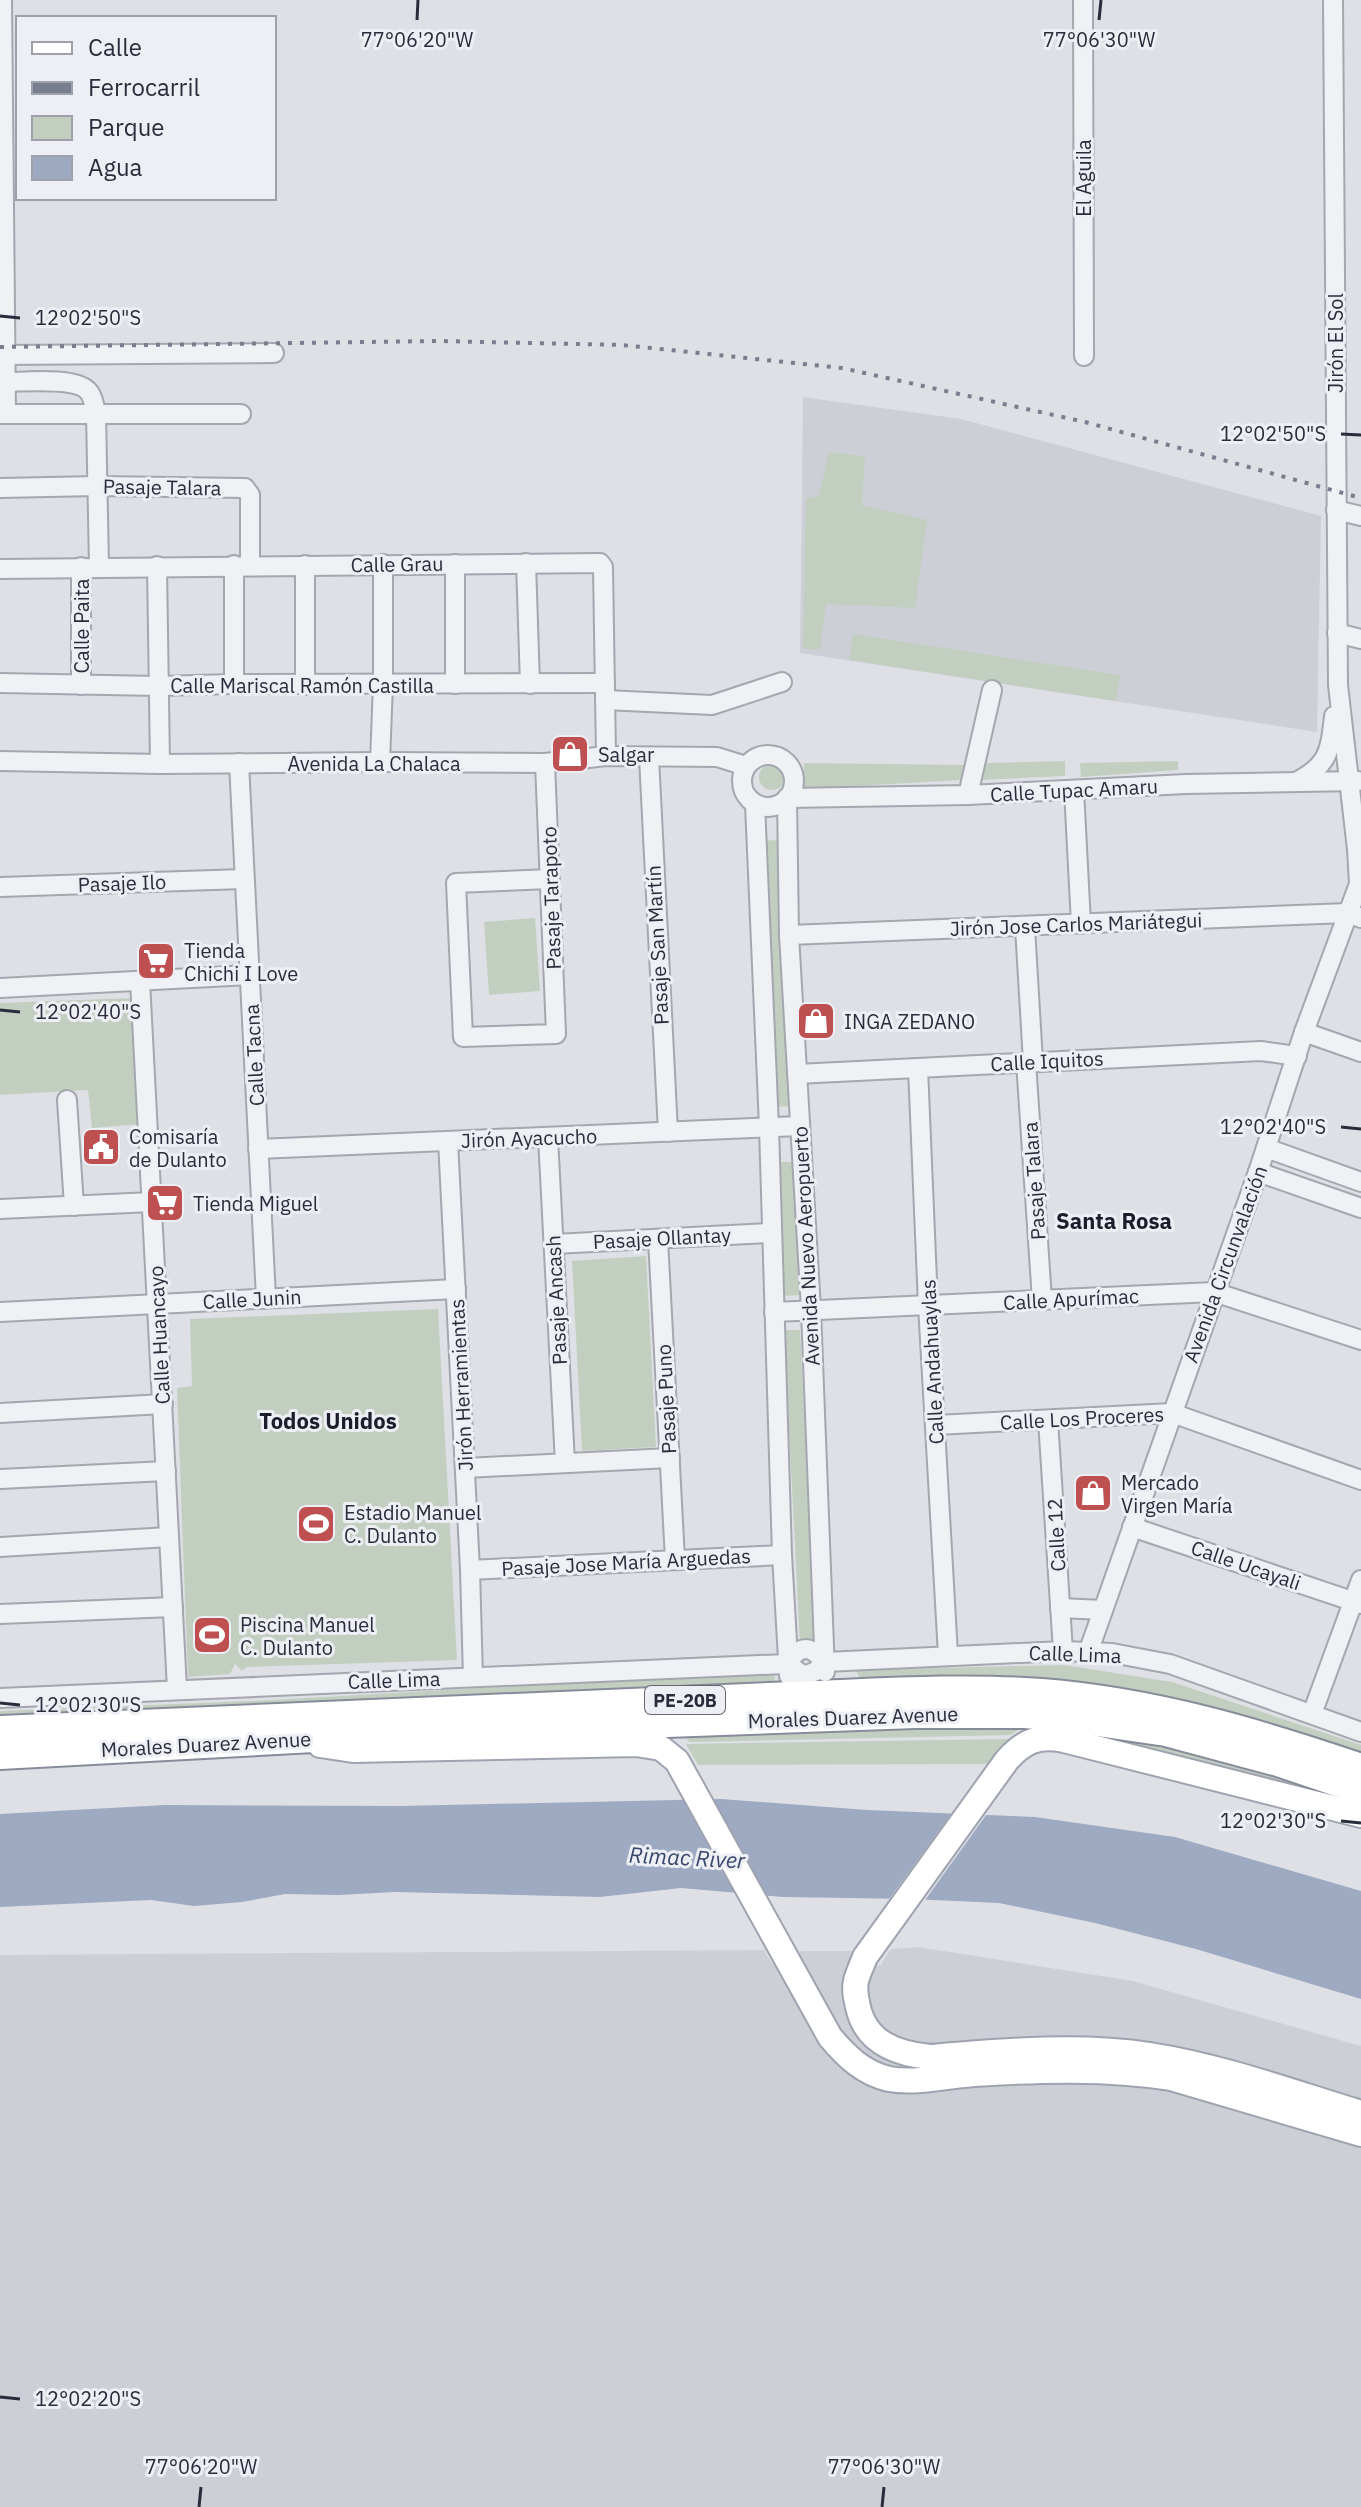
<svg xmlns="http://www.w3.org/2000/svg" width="1361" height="2507" font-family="'IBM Plex Sans',sans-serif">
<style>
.built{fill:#cdcfd7}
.green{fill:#c2cfc0}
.water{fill:#9daac2}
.pier{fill:#dee0e6}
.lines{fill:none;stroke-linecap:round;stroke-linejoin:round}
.minor-casing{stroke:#a4a7af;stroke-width:22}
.major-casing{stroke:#9fa3b0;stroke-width:28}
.highway-casing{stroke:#878c9b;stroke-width:32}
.minor{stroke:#f0f1f5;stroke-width:18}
.major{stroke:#fff;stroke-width:24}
.highway{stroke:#fff;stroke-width:28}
.rail{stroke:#797e8e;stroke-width:4;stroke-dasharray:4 8;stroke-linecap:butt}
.ticks{fill:none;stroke:#292d3b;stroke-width:3}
.labels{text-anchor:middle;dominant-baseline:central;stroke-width:6;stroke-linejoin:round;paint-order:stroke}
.shield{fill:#edeff4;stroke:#646772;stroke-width:2}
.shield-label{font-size:18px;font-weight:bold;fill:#292d3b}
.street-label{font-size:20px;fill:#292d3b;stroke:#edeff4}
.poi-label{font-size:20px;fill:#292d3b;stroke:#edeff4;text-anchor:start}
.neighbourhood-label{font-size:22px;font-weight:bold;fill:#1b1f2c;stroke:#edeff4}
.water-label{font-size:22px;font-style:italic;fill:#38476a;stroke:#edeff4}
.ticks-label{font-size:20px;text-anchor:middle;fill:#292d3b;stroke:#edeff4;stroke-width:6;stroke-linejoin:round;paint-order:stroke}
</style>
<rect width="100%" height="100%" fill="#dee0e6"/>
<!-- built -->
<g class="built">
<path d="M803 397 961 419 1321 516 1317 732 800 653Z"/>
<path d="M918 1947 1133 1981 1361 2046V2507H0V1955L764 1950 773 1965 802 1951H854L880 1966 891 1949Z"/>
</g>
<!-- green -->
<g class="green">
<path d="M829 452 865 456 862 505 927 520 915 608 826 604 820 650 803 648 806 499 819 495Z"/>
<path d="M853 634 1120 675 1116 701 849 660Z"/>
<path d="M1065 761V776L981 780 984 763Z"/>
<path d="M1178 761V770L1081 777 1080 763Z"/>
<path d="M804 763 965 765 961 780 803 789Z"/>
<circle cx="772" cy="777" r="13"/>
<path d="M779 840 793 1106 773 1107 759 841Z"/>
<path d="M535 918 540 991 489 995 484 922Z"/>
<path d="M134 998 142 1124 92 1128 88 1090 0 1095V1003Z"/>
<path d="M776 1162H793L800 1295 782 1296Z"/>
<path d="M646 1256 656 1447 582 1451 572 1261Z"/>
<path d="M438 1309 457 1660 247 1667 242 1671 235 1664 230 1674 188 1677 177 1388 192 1386 190 1319Z"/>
<path d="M784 1330H800L816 1644 800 1645Z"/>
<path d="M1064 1665 1172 1682 1361 1745V1757C1282 1730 1204 1701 1122 1687 1036 1673 948 1680 861 1681L856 1670Z"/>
<path d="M774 1671 775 1684 0 1722V1711L272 1700Z"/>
<path d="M1033 1721 1010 1735 690 1742 675 1730Z"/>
<path d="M1101 1735 1172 1740 1361 1803Z"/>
<path d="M1009 1739 991 1764 698 1765 686 1744Z"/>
</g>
<!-- water -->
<path class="water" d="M721 1799 867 1810 1035 1817 1175 1837 1361 1891V1999L1196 1949 1095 1923 999 1903 912 1899 783 1897 681 1888 600 1897 395 1892 338 1895 285 1894 242 1902 194 1906 151 1900 0 1907V1814L165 1805 401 1806Z"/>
<!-- pier -->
<path class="pier" d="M954 1810 989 1811 923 1903 887 1902Z"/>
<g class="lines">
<!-- minor casing -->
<g class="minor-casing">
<g id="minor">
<path d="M2 0 6 414"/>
<path d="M1083 0 1084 356"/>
<path d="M0 355 274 353"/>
<path d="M5 382C24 382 74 377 87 390 93 395 94 405 96 413L99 567"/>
<path d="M0 414H241"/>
<path d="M0 488 97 486 245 488 250 495V565"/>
<path d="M1336 510 1361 516"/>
<path d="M526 563 530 684"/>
<path d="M455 564V684"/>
<path d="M157 566 160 764"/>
<path d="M0 569 600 563 603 567 606 756"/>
<path d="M1337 633 1361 639"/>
<path d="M0 683 158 686 234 684 605 683"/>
<path d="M234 684V565"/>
<path d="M81 685V567"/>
<path d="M305 685V565"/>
<path d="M605 700 712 705 782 682"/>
<circle cx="768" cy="781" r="26"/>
<path d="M649 757 668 1132"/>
<path d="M0 761 160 764 380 762 545 763 606 756 717 757 746 766"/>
<path d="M380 762 383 684V564"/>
<path d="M239 763 266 1298"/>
<path d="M545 763 556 1034 463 1037 456 883 550 879"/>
<path d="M1296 782C1329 765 1330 751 1334 716"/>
<path d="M1074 790 1081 924"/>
<path d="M968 795 992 690"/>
<path d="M787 798 789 935 811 1310 825 1672"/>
<path d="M787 798 968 795 1186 784 1358 781"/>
<path d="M755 804 769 1127 782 1555 789 1676"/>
<path d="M0 887 244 879"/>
<path d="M1025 927 1033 1062"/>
<path d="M789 935 1348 913 1361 918"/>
<path d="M140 981 177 1689"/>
<path d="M0 988 250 975"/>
<path d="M1304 1032 1361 1052"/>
<path d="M1026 1062 1042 1300"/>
<path d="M918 1068 928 1305 948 1655"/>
<path d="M797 1074 1261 1051 1297 1056"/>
<path d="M67 1100 74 1206"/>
<path d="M548 1137 565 1463"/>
<path d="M448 1141 470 1570 473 1677"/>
<path d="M1266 1148 1361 1182"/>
<path d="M258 1149 800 1126"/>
<path d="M1258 1172 1361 1208"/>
<path d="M0 1209 152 1202"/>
<path d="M658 1239 675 1560"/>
<path d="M554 1244 771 1233"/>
<path d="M0 1312 456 1289"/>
<path d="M774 1312 1214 1292 1361 1340"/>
<path d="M0 1413 163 1404"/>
<path d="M1048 1420 1063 1651"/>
<path d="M936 1425 1172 1413 1361 1480"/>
<path d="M465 1468 670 1458"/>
<path d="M0 1479 166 1471"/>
<path d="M1132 1527 1361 1604"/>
<path d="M0 1547 169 1537"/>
<path d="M470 1570 782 1555"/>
<path d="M1060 1608 1103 1610"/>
<path d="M0 1614 173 1607"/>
<path d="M1089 1650 1258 1172 1304 1032 1359 884 1357 849 1338 685 1333 0"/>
<path d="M788 1664C799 1644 810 1645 825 1662"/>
<path d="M0 1698 760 1665 788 1664 801 1674 807 1675 816 1671 825 1662 1063 1651 1112 1653 1170 1664 1361 1732"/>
<path d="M1312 1714 1361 1580"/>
</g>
</g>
<!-- major casing -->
<g class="major-casing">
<g id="major">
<path d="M320 1745 353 1750 636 1744 661 1748 677 1761 830 2037C846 2056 863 2073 889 2079 916 2084 947 2076 974 2074 1040 2070 1106 2068 1171 2078L1361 2134"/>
<path d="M1361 1815 1064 1740C1038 1735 1024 1741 1007 1760L865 1957C862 1965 858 1973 856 1981 854 1990 856 1998 858 2007 866 2043 897 2054 930 2057 1002 2051 1078 2044 1150 2055 1221 2066 1292 2092 1361 2113"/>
</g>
</g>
<!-- highway casing -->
<g class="highway-casing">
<g id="highway">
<path d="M0 1730 792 1696C875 1693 959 1687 1042 1693 1154 1702 1255 1732 1361 1768"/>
<path d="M0 1755 444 1731 915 1714H1025L1070 1718 1166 1732 1278 1762 1361 1790"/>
</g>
</g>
<!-- minor -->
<use href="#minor" class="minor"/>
<!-- major -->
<use href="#major" class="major"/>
<!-- highway -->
<use href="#highway" class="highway"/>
<!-- rail -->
<path class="rail" d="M0 347 439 341 622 345 842 368 1085 422 1361 498"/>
</g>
<!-- ticks -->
<path class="ticks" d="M417 20 418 0M1099 20 1101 0M0 316 20 318M1341 434 1361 435M0 1010 20 1012M1341 1127 1361 1129M0 1703 20 1705M1341 1821 1361 1823M0 2397 20 2399M199 2507 201 2487M882 2507 884 2487"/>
<!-- icons -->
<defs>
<g id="shop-square" transform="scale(2)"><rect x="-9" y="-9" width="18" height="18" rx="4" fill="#be5051" stroke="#edeff4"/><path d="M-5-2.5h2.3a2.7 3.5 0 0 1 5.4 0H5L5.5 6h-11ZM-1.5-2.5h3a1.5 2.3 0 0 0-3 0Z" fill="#fff"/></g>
<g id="supermarket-square" transform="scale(2)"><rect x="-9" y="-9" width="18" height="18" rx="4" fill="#be5051" stroke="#edeff4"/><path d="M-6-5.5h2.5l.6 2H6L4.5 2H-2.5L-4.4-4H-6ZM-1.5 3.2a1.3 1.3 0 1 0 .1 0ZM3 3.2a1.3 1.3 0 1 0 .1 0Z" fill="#fff"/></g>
<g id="civic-square" transform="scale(2)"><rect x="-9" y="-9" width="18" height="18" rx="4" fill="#be5051" stroke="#edeff4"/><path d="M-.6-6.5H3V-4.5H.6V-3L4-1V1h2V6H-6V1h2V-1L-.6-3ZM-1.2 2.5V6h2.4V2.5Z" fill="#fff"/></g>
<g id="stadium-square" transform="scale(2)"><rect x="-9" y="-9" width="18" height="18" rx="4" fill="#be5051" stroke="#edeff4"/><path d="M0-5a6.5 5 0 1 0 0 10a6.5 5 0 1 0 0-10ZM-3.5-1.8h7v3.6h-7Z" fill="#fff"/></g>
</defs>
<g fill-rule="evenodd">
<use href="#shop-square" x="570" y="754"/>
<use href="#supermarket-square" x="156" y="961"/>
<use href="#shop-square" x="816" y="1021"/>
<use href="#civic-square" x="101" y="1147"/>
<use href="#supermarket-square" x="165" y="1203"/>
<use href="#shop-square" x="1093" y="1493"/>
<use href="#stadium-square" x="316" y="1524"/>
<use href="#stadium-square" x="212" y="1635"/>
</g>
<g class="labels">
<!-- shield labels -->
<rect class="shield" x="645" y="1686" width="80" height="28" rx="6"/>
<g class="shield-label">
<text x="685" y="1700">PE-20B</text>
</g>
<!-- street labels -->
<g class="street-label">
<text transform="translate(1083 178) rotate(-90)">El Aguila</text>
<text transform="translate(1335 343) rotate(-90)">Jirón El Sol</text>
<text transform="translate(162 487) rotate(1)">Pasaje Talara</text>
<text transform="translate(397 564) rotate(-1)">Calle Grau</text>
<text transform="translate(81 626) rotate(-90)">Calle Paita</text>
<text x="302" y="685">Calle Mariscal Ramón Castilla</text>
<text x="374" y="763">Avenida La Chalaca</text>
<text transform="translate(1074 790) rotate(-3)">Calle Tupac Amaru</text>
<text transform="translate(122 883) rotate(-2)">Pasaje Ilo</text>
<text transform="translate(551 898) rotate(-92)">Pasaje Tarapoto</text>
<text transform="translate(1076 924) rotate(-2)">Jirón Jose Carlos Mariátegui</text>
<text transform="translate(657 945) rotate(-93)">Pasaje San Martín</text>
<text transform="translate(254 1055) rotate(-93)">Calle Tacna</text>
<text transform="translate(1047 1061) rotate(-3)">Calle Iquitos</text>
<text transform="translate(529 1138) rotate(-2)">Jirón Ayacucho</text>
<text transform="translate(1034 1181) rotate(-94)">Pasaje Talara</text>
<text transform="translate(662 1238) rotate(-3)">Pasaje Ollantay</text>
<text transform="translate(806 1246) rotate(-93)">Avenida Nuevo Aeropuerto</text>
<text transform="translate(1225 1264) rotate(-70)">Avenida Circunvalación</text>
<text transform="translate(252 1299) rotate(-3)">Calle Junin</text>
<text transform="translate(1071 1299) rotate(-3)">Calle Apurímac</text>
<text transform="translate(556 1300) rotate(-93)">Pasaje Ancash</text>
<text transform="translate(159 1335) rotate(-93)">Calle Huancayo</text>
<text transform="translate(932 1362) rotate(-93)">Calle Andahuaylas</text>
<text transform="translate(461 1385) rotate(-93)">Jirón Herramientas</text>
<text transform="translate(666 1399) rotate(-93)">Pasaje Puno</text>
<text transform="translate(1082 1418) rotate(-3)">Calle Los Proceres</text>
<text transform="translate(1056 1535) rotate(-93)">Calle 12</text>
<text transform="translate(626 1562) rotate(-3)">Pasaje Jose María Arguedas</text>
<text transform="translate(1246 1565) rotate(19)">Calle Ucayali</text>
<text transform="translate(1075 1654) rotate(2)">Calle Lima</text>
<text transform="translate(394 1680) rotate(-2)">Calle Lima</text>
<text transform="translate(853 1717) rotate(-2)">Morales Duarez Avenue</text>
<text transform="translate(206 1744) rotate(-3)">Morales Duarez Avenue</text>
</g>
<!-- poi labels -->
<g class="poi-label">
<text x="598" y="754">Salgar</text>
<text x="184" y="950">Tienda<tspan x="184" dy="23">Chichi I Love</tspan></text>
<text x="844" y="1021">INGA ZEDANO</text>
<text x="129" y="1136">Comisaría<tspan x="129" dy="23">de Dulanto</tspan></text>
<text x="193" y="1203">Tienda Miguel</text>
<text x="1121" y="1482">Mercado<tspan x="1121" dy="23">Virgen María</tspan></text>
<text x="344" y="1512">Estadio Manuel<tspan x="344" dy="23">C. Dulanto</tspan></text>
<text x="240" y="1624">Piscina Manuel<tspan x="240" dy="23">C. Dulanto</tspan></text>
</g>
<!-- neighbourhood labels -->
<g class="neighbourhood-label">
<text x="1114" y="1220">Santa Rosa</text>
<text x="328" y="1420">Todos Unidos</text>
</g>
<!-- water labels -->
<g class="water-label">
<text transform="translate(687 1857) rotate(3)">Rimac River</text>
</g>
</g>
<g class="ticks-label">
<text x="417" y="47">77°06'20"W</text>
<text x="1099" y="47">77°06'30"W</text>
<text x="88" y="325">12°02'50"S</text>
<text x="1273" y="441">12°02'50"S</text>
<text x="88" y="1019">12°02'40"S</text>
<text x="1273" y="1134">12°02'40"S</text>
<text x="88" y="1712">12°02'30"S</text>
<text x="1273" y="1828">12°02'30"S</text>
<text x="88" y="2406">12°02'20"S</text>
<text x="201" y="2474">77°06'20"W</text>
<text x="884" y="2474">77°06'30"W</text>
</g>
<!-- legend -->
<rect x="16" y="16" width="260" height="184" fill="#edeff4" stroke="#9fa1aa" stroke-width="2"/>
<rect x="32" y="42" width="40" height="12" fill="#ffffff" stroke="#9fa1aa" stroke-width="2"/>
<text x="88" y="56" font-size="24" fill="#292d3b">Calle</text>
<rect x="32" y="82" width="40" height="12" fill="#797e8e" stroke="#9fa1aa" stroke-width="2"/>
<text x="88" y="96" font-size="24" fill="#292d3b">Ferrocarril</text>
<rect x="32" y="116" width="40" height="24" fill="#c2cfc0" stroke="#9fa1aa" stroke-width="2"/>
<text x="88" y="136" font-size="24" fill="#292d3b">Parque</text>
<rect x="32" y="156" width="40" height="24" fill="#9daac2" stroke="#9fa1aa" stroke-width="2"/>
<text x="88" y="176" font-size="24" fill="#292d3b">Agua</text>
</svg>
